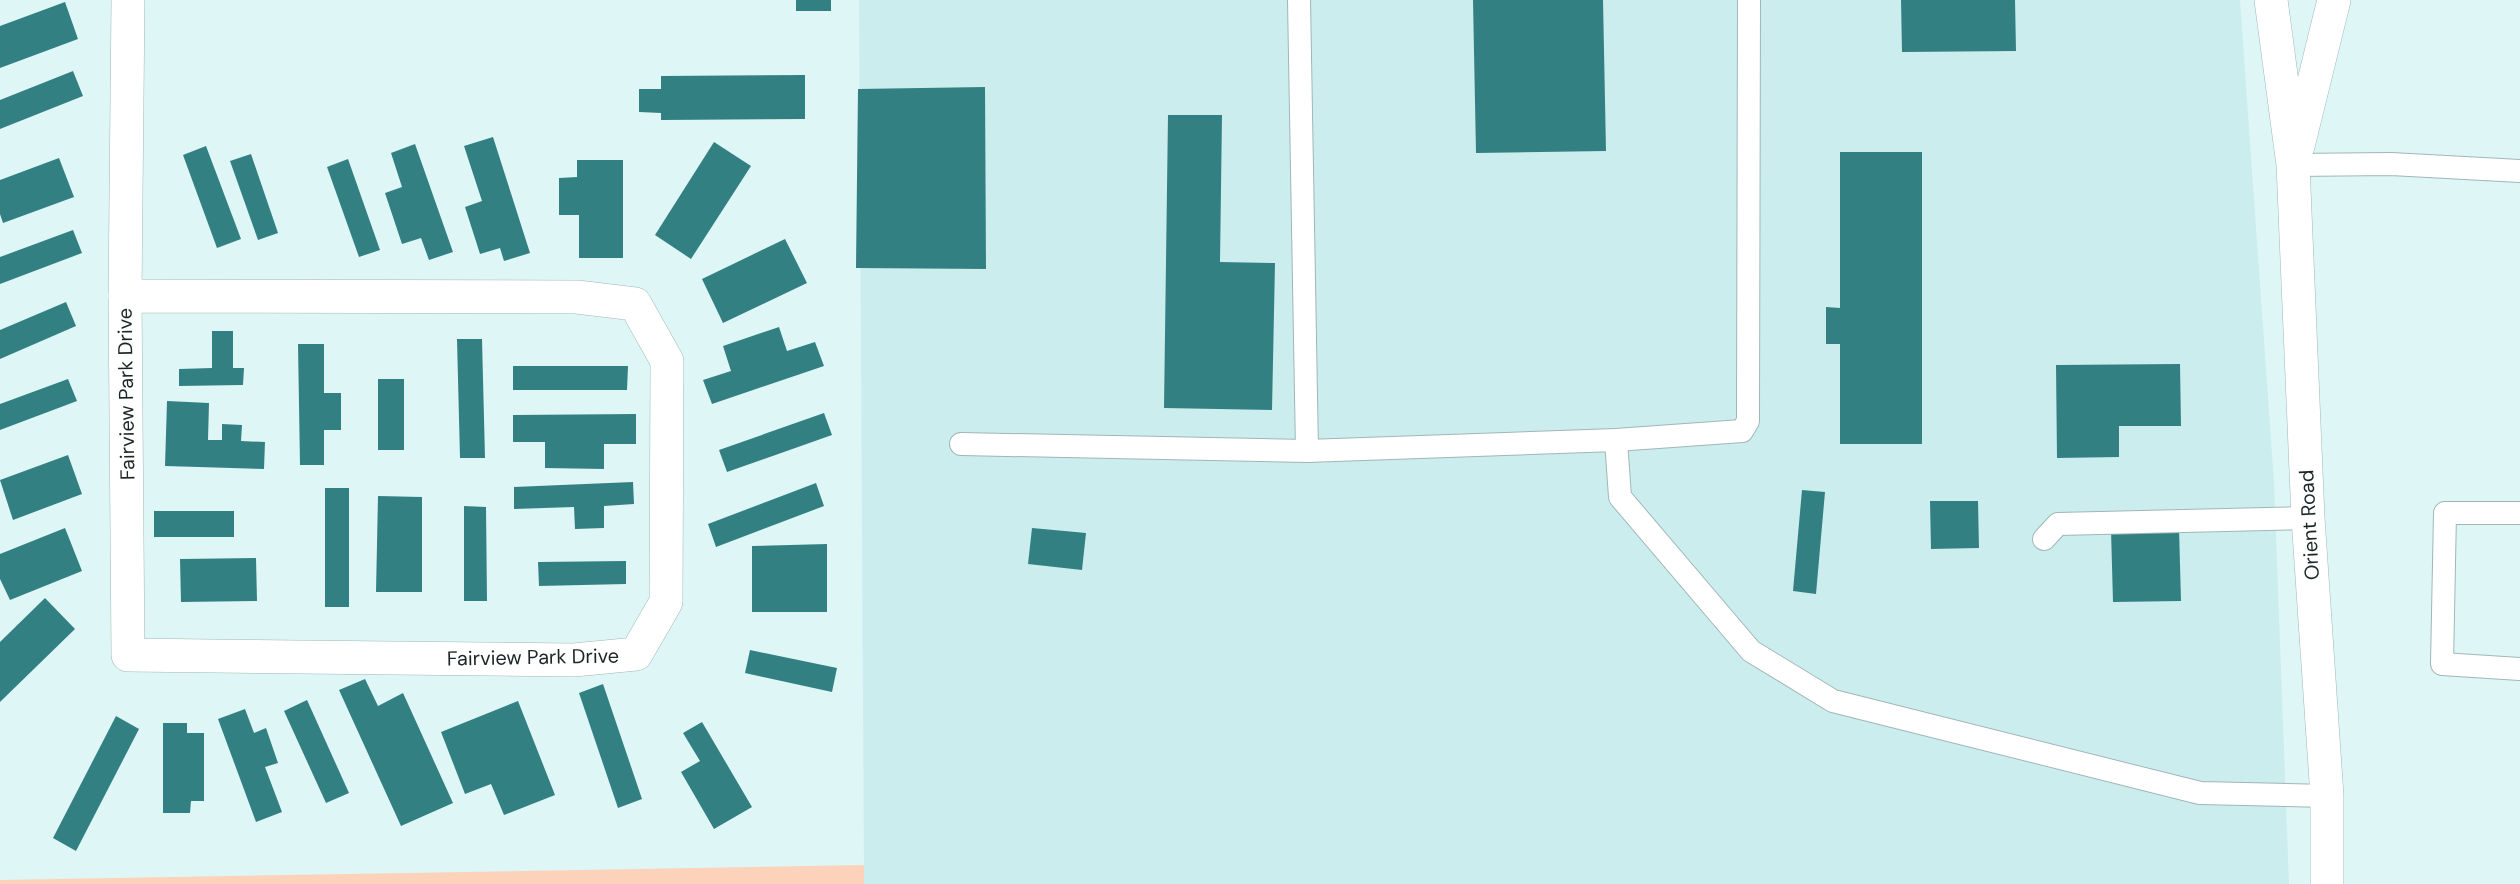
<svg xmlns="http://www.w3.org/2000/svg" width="2520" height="884" font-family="'DM Sans',sans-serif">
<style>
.built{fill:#ccedee}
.green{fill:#fcd3ba}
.building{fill:#338083}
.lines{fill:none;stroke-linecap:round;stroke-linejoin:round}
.service-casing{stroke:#a0b6b7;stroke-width:24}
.minor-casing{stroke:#a0b6b7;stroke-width:34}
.tertiary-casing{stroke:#a0b6b7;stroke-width:34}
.service{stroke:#fff;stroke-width:22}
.minor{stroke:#fff;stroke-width:33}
.tertiary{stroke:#fff;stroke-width:33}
.labels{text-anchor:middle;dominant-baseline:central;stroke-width:5;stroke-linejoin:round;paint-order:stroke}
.street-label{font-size:20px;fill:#1d2626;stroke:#fefefe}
</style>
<rect width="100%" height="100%" fill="#dff6f7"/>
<!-- built -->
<path class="built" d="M859 0H2240L2274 482 2289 884H864Z"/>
<!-- green -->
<path class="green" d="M864 865V884H0V880Z"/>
<!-- building -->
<g class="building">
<rect x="796" y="0" width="35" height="11"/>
<path d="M1473 0H1603L1606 151 1476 153Z"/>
<path d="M1901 0H2015L2016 51 1902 52Z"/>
<path d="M65 2 78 39 0 68V26Z"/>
<path d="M73 71 83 96 0 129V100Z"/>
<path d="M805 75V119L661 120V113L639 112V89H661V76Z"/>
<path d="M985 87 986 269 856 268 858 89Z"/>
<path d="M1168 115H1222L1220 262 1275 263 1272 410 1164 408Z"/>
<path d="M493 137 530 253 504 261 500 248 480 254 465 207 482 201 464 146Z"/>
<path d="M714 142 751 166 691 259 655 235Z"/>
<path d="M415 144 453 252 429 260 421 238 402 244 385 193 402 187 391 153Z"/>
<path d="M206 146 241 239 217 248 183 155Z"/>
<path d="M1840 152H1922V444H1840V344H1826V307L1840 308Z"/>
<path d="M251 154 278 233 258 240 230 161Z"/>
<path d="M59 158 74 197 3 223 0 214V180Z"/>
<path d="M348 159 380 250 359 257 327 167Z"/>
<path d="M577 160H623V258H579V215H559V178L577 177Z"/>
<path d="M73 230 82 253 0 284V257Z"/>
<path d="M785 239 807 283 723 323 702 279Z"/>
<path d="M66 302 76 326 0 359V330Z"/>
<path d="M779 327 787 351 815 342 824 366 712 404 703 380 731 371 723 346Z"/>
<path d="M212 331H233V368H244L243 385 179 386V369L212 368Z"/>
<path d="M457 339H482L485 458H460Z"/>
<path d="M298 344H324V393H341V430H324V465H300Z"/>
<path d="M2180 364 2181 426H2119V457L2057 458 2056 365Z"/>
<path d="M513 366H628L627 390H513Z"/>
<path d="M68 379 77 401 0 430V404Z"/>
<rect x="378" y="379" width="26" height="71"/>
<path d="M167 401 209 403 208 440H222V424L242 425 241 441 265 442 264 469 165 466Z"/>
<path d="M824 413 832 435 727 472 719 450Z"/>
<path d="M636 414V444H604V469L545 468V442H513V415Z"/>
<path d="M68 455 82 494 13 520 0 480Z"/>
<path d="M633 482 634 504 604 506V528L575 529 574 507 514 509V487Z"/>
<path d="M816 483 824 506 716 547 708 524Z"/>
<rect x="325" y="488" width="24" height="119"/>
<path d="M1802 490 1825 492 1816 594 1793 591Z"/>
<path d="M378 496 422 497V592H376Z"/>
<path d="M1930 501H1978L1979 548 1931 549Z"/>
<path d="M464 506 486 507 487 601H464Z"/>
<rect x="154" y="511" width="80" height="26"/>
<path d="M65 528 82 571 10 600 0 579V554Z"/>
<path d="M1032 528 1086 533 1082 570 1028 564Z"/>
<path d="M2179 528 2181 601 2113 602 2111 530Z"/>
<path d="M827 544V612H752V546Z"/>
<path d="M256 558 257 601 181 602 180 559Z"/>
<path d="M626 561V584L539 586 538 562Z"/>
<path d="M45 598 75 629 0 702V642Z"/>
<path d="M750 650 837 668 832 692 745 673Z"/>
<path d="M365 679 378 706 403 693 453 803 401 826 339 690Z"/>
<path d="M603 684 642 799 618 808 579 693Z"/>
<path d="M307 700 349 793 326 803 284 711Z"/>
<path d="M518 701 555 795 504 815 491 784 465 794 441 732Z"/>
<path d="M245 709 254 733 266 728 278 763 265 767 282 812 256 822 218 719Z"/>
<path d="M116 716 139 729 76 851 53 838Z"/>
<path d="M702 722 752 807 714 829 681 772 700 761 683 733Z"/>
<path d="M163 723H187V733H204V801H191L190 813H163Z"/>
</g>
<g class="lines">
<!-- service casing -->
<g class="service-casing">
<g id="service">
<path d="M1299 0 1307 451"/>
<path d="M2293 165 2391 164 2520 171"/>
<path d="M1616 440 1742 431 1748 421 1749 0"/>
<path d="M961 444 1307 451 1616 440 1620 497 1751 651 1833 701 2200 793 2327 796"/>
<path d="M2520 513H2445L2442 664 2520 669"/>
<path d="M2044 539 2058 524 2308 518"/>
</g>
</g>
<!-- minor casing -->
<g class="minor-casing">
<g id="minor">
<path d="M125 296 577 297 635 304 667 361 666 602 636 654 574 660 128 655Z"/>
<path d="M125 296 128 0"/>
</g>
</g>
<!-- tertiary casing -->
<g class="tertiary-casing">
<g id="tertiary">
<path d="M2271 0 2293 165 2308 518 2327 796V884"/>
<path d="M2298 146 2334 0"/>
</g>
</g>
<!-- service -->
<use href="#service" class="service"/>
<!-- minor -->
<use href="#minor" class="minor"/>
<!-- tertiary -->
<use href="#tertiary" class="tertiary"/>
</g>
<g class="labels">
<!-- street labels -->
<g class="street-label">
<text transform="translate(126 394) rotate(-91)">Fairview Park Drive</text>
<text transform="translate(2309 525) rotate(-93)">Orient Road</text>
<text transform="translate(533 657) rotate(-1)">Fairview Park Drive</text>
</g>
</g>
</svg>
